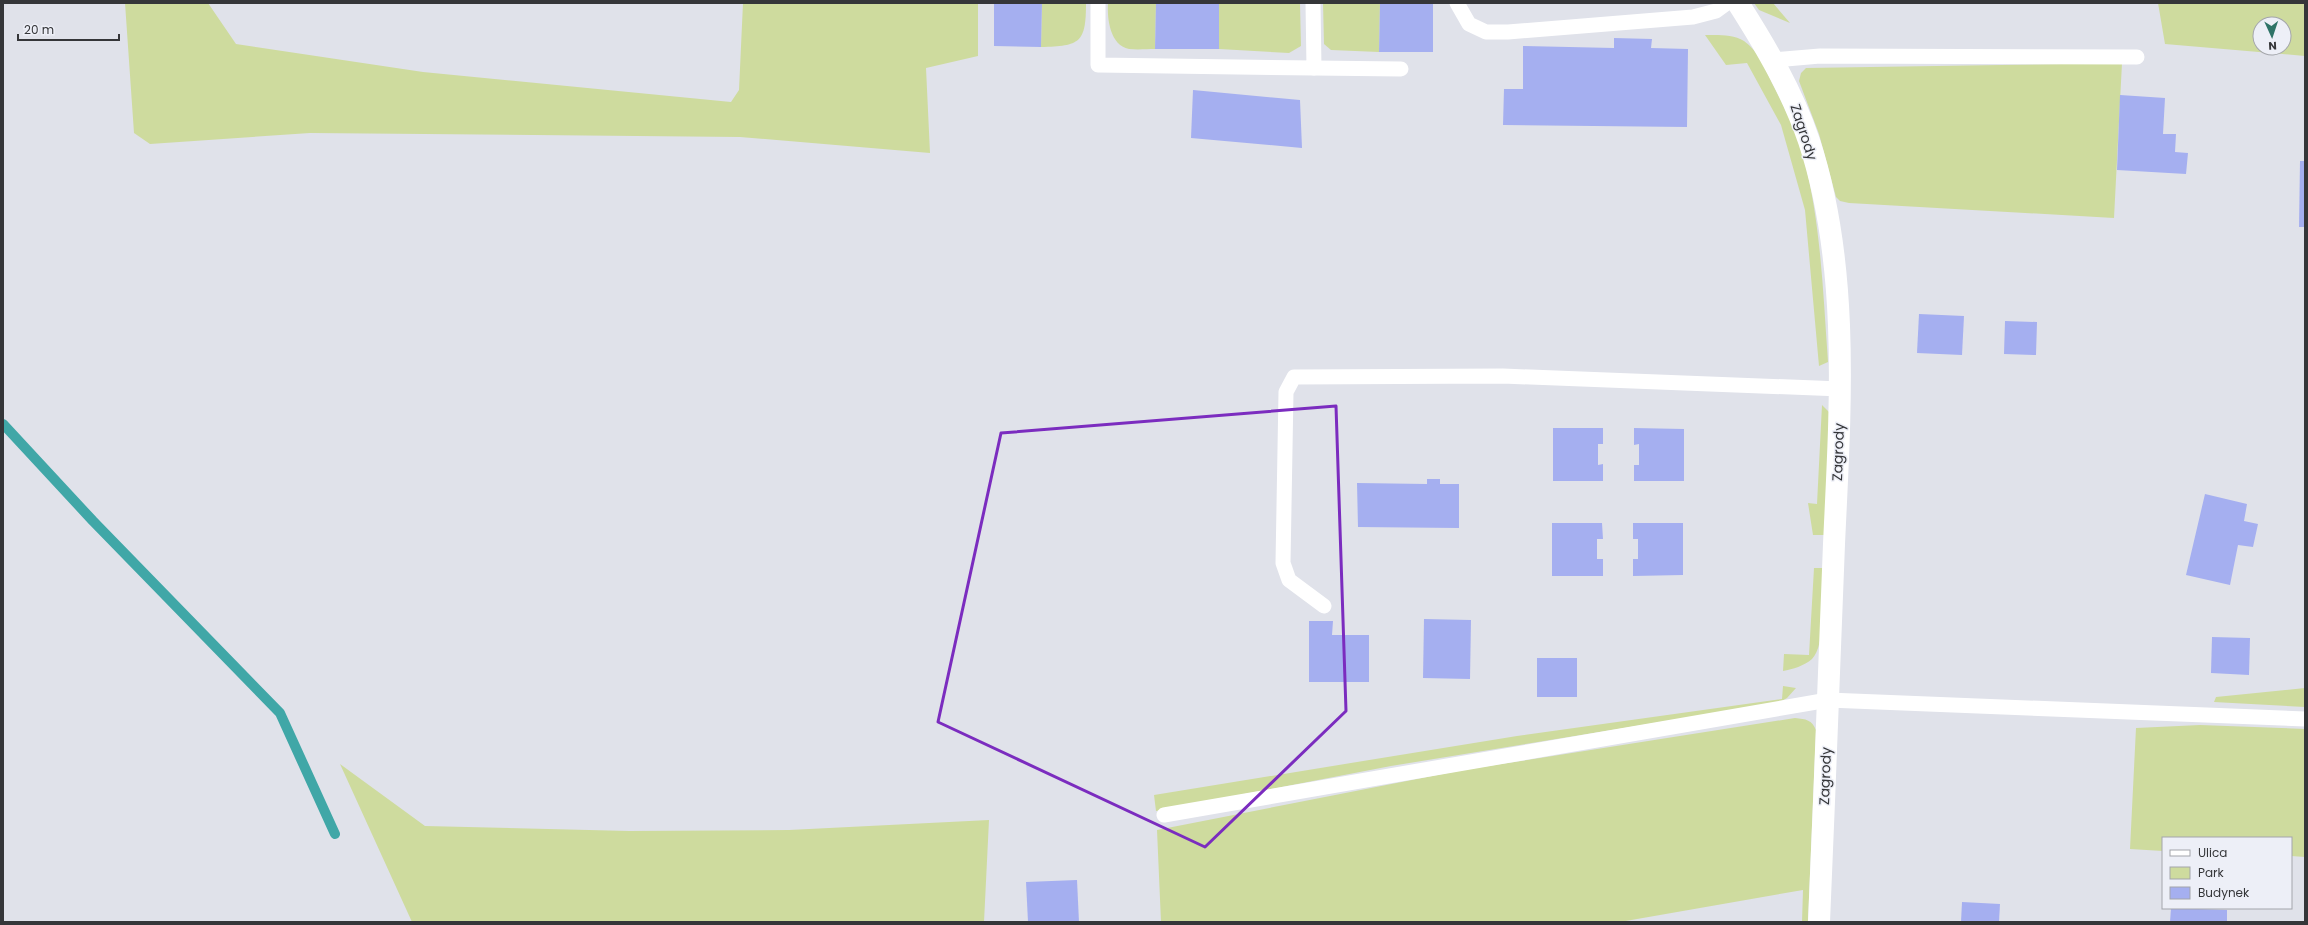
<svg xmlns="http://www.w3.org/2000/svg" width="2308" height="925" font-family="Poppins,sans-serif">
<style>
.green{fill:#cedb9e;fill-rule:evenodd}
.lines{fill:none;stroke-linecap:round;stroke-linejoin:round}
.stream{stroke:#40a7a7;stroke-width:10}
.building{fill:#a5aff0}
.lane{stroke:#fff;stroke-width:15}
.street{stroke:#fff;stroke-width:22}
.marked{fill:none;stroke:#7b2cbf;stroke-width:3;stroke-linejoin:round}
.labels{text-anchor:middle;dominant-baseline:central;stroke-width:3;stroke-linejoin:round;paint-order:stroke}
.street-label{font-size:14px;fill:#353639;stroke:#edeff7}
</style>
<rect width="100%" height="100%" fill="#e0e2ea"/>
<!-- green -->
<g class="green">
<path d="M125 3H208L236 44 423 72 731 102 739 90 743 3H978V56L926 68 930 153 740 137 310 133 150 144 134 133Z"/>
<path d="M1042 3H1086C1086 43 1080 46 1041 47Z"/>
<path d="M1108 3H1156L1155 49C1147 49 1138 50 1129 49 1110 45 1107 19 1108 3Z"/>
<path d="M1219 3H1300L1301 46 1289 53 1219 49Z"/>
<path d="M1323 3H1380L1379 52 1331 50 1324 44Z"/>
<path d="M1754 3H1773L1790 23 1759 10Z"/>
<path d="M2158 3H2305V56L2165 44ZM2260 24H2284V48H2260Z"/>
<path d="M1705 35C1718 35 1733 34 1744 41 1758 51 1765 67 1772 83 1784 106 1796 130 1803 155 1821 222 1823 293 1828 362L1819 366 1805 210 1781 125 1747 63 1726 65Z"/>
<path d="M2122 63 2114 218 1849 203 1840 201 1836 197 1819 134 1799 81 1801 73 1806 68Z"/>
<path d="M1822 405 1829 412 1827 535H1813L1808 503 1817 504Z"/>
<path d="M1814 568H1825C1824 587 1826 646 1812 659 1804 666 1793 669 1783 671L1784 654 1809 655Z"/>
<path d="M1783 686 1796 688 1787 698 1778 703 1391 766 1156 811 1154 795 1517 736 1782 699Z"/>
<path d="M2305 688V707L2214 702 2216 697Z"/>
<path d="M1795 718C1806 719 1812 720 1816 730L1808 922H1802L1803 890 1620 922H1161L1157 830 1463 770Z"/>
<path d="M2200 725 2305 729V857L2291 856V838H2163V851L2130 849 2136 728Z"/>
<path d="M340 764 425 826 629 831 789 830 989 820 984 922H412Z"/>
</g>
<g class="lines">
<!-- stream -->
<path class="stream" d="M3 424 93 521 280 713 335 834"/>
</g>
<!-- building -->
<g class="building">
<path d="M994 3H1042L1041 47 994 46Z"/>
<path d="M1156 3H1219V49H1155Z"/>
<path d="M1380 3H1433V52H1379Z"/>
<path d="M1614 38 1652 39 1651 48 1688 49 1687 127 1503 125 1504 89H1523V46L1614 48Z"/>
<path d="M1193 90 1300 100 1302 148 1191 138Z"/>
<path d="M2120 95 2165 98 2163 134H2176L2175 152 2188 153 2186 174 2117 170Z"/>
<path d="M2300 161H2305V227H2299Z"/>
<path d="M1919 314 1964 316 1962 355 1917 353Z"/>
<path d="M2005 321 2037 322 2036 355 2004 354Z"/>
<path d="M1553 428H1603V444H1598V465L1603 464V481H1553Z"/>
<path d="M1634 428 1684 429V481H1634V465H1639V444L1634 445Z"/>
<path d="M1427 479H1440V484H1459V528L1358 527 1357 483 1427 484Z"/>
<path d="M2205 494 2247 504 2244 521 2258 524 2253 547 2238 545 2230 585 2186 575Z"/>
<path d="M1552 523H1602L1603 539H1597V559H1603V576H1552Z"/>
<path d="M1633 523H1683V575L1633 576V559H1638V539H1633Z"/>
<path d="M1424 619 1471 620 1470 679 1423 678Z"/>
<path d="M1309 621H1333L1332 635H1369V682H1309Z"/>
<path d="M2212 637 2250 638 2249 675 2211 673Z"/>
<rect x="1537" y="658" width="40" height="39"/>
<path d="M1077 880 1079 922H1028L1026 882Z"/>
<path d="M1962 902 2000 904 1999 922H1961Z"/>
<path d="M2171 908 2227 910V922H2170Z"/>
</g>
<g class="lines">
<!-- lane -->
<g class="lane">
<path d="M1098 3V65L1314 68 1313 3"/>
<path d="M1457 3 1469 24 1486 32H1508L1693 17 1716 11 1727 3"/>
<path d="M1774 60 1820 56 2137 57"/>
<path d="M1314 68 1401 69"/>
<path d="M1324 606 1289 580 1283 563 1286 392 1294 377 1503 376 1841 389"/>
<path d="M1164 815 1828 700 2305 719"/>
</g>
<!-- street -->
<path class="street" d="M1738 3C1766 47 1792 91 1809 141 1851 268 1840 413 1834 544 1830 670 1824 796 1819 922"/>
</g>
<!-- marked area -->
<path class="marked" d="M1336 406 1346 711 1205 847 938 722 1001 433Z"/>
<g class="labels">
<!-- street labels -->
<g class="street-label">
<text transform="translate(1804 132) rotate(72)">Zagrody</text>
<text transform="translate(1838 452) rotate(-88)">Zagrody</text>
<text transform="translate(1825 776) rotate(-88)">Zagrody</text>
</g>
</g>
<!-- border -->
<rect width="2308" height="925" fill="none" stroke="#353639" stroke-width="8"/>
<!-- legend -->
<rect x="2162" y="837" width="130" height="72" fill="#edeff7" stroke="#a3a5ab"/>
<rect x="2170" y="850" width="20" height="6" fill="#ffffff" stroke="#a3a5ab"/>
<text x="2198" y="857" font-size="12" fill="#353639">Ulica</text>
<rect x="2170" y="867" width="20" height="12" fill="#cedb9e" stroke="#a3a5ab"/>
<text x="2198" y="877" font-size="12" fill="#353639">Park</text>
<rect x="2170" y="887" width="20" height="12" fill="#a5aff0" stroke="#a3a5ab"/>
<text x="2198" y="897" font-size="12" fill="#353639">Budynek</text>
<!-- north arrow -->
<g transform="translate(2272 36) rotate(177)"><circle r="19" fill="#edeff7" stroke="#a3a5ab"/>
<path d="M0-3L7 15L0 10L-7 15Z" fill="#2f7367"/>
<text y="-6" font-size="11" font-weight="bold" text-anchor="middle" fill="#353639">N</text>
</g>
<!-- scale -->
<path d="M18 34v6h101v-6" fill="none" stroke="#353639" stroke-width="2"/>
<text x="24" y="34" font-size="12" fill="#353639" stroke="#edeff7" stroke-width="3" paint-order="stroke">20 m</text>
</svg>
